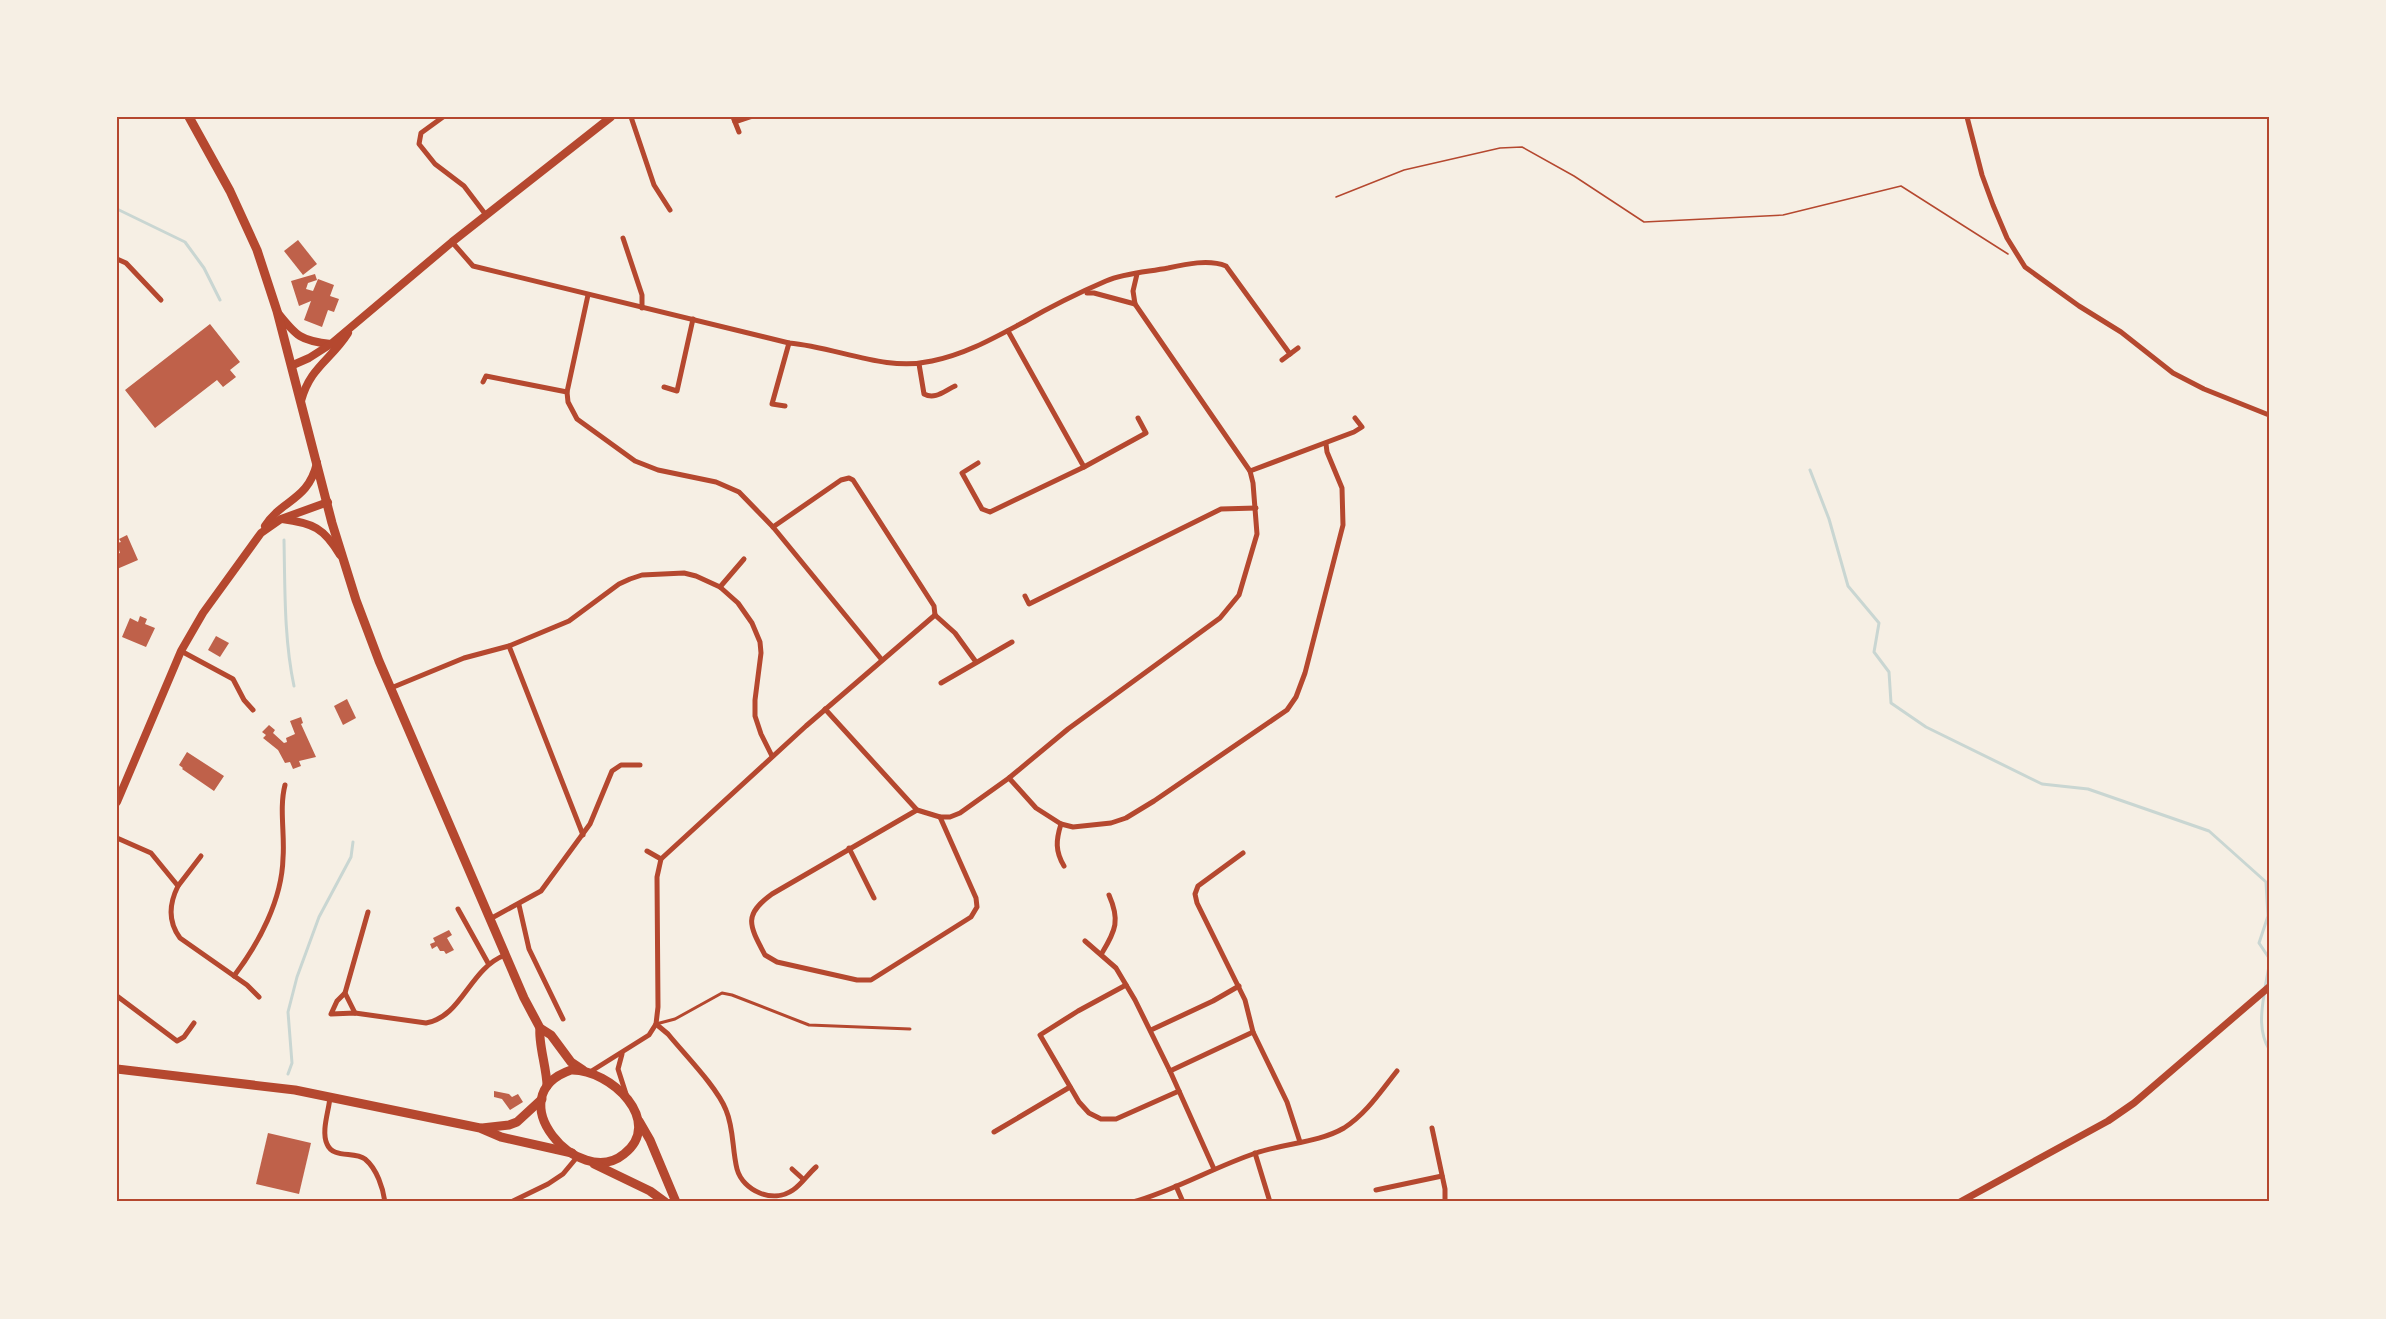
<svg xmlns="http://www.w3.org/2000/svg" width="2386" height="1319" font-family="'Alegreya Sans',sans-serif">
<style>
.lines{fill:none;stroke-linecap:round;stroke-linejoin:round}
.stream{stroke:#c9d6d2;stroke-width:3}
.building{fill:#bf614a}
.path{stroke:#b5482f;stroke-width:1.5}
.service{stroke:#b5482f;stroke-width:3}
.minor{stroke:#b5482f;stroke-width:5}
.tertiary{stroke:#b5482f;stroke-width:7}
.secondary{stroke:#b5482f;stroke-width:8}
.trunk{stroke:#b5482f;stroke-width:9}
.neatline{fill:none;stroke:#b5482f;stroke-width:2}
</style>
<rect width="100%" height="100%" fill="#f6efe4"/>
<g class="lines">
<!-- stream -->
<g class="stream">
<path d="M117 209 185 242 204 268 220 300"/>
<path d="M1810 470 1829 519 1848 586 1879 623 1874 652 1889 672 1891 703 1926 727 2042 784 2088 789 2209 831 2266 882 2268 916 2259 943 2269 958"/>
<path d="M284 540C285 588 284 639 294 686"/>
<path d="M2265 988 2269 966"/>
<path d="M2264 995C2261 1013 2259 1033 2269 1049"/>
<path d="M288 1074 292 1063 288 1012 297 977 319 917 351 857 353 842"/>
</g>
</g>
<!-- building -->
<g class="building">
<path d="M298 240 317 264 303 275 284 251Z"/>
<path d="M315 274 317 280 308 283 306 289 313 291 318 279 334 285 330 296 339 299 334 312 328 310 322 327 304 320 311 301 299 306 291 281Z"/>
<path d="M210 324 240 362 230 370 236 377 223 387 217 380 155 428 125 390Z"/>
<path d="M127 535 138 560 117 569V554L120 553 117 543 121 542 119 539Z"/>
<path d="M140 616 147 619 145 624 155 628 146 647 122 637 130 618 138 622Z"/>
<path d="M216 636 229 643 220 657 208 650Z"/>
<path d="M347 699 356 718 343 725 334 706Z"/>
<path d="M301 717 303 723 301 724 316 757 299 761 301 766 293 769 290 762 285 763 278 750 263 738 266 735 262 732 269 725 275 730 273 733 284 743 287 742 286 738 295 734 290 721Z"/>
<path d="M187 752 224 776 214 791 182 769 183 768 179 765Z"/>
<path d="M449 930 452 935 447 938 454 950 446 954 444 951H440L437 946 432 949 430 944 435 942 433 938Z"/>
<path d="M494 1091 509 1094 512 1097 518 1094 523 1102 510 1110 502 1099 494 1097Z"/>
<path d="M268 1133 311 1143 299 1194 256 1184Z"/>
</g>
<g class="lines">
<!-- path -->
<path class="path" d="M1336 197 1404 170 1500 148 1522 147 1574 176 1644 222 1783 215 1901 186 2008 254"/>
<!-- service -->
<path class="service" d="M656 1024 675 1019 722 993 732 995 809 1025 910 1029"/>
<!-- minor -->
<g class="minor">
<path d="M443 117 421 133 419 144 435 164 464 186 486 215"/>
<path d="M631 117 654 185 670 210"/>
<path d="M733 117 739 132"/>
<path d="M1967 117 1982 175 1993 205 2007 238 2025 267 2079 306 2121 332 2173 373 2204 389 2269 415"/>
<path d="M735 122 750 117"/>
<path d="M623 238 642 295V308"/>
<path d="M452 242 473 266 789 343C837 347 884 372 932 361 966 354 994 338 1024 322 1050 307 1078 293 1106 281 1125 273 1147 272 1168 268 1186 264 1209 259 1226 266L1290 354"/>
<path d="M117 259 126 263 161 300"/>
<path d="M1087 293H1094L1135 304"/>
<path d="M588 295 567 392 568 402 577 419 635 461 658 470 716 482 739 492 773 527 882 660"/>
<path d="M1282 360 1298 348"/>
<path d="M919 364 924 394C935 400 944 391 955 386"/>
<path d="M483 382 486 376 567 392"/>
<path d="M664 387 677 391 693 319"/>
<path d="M785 406 772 404 789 343"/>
<path d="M978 463 962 473 982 509 990 512 1084 467 1008 331"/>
<path d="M1084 467 1146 433 1138 418"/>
<path d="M1250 471 1354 432 1362 427 1355 418"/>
<path d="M773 527 841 480 849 478 853 480 934 606 935 615"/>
<path d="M720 587 744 559"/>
<path d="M1025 596 1029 604 1221 509 1256 508"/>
<path d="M935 615 955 633 976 662"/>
<path d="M509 646 583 835"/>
<path d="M181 651 233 679 244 700 253 710"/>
<path d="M941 683 1012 642"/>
<path d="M391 688 464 658 509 646 569 621 619 584 630 579 642 575 684 573 696 576 720 587 738 603 752 623 760 642 761 653 755 700V716L761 734 772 756"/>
<path d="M825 709 917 810 940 817H950L960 813 1009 778 1068 729 1220 618 1239 595 1257 534 1253 483 1250 471 1135 304 1133 291 1137 274"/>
<path d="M1009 778 1036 808 1061 824 1073 827 1111 823 1126 818 1154 801 1287 710 1296 697 1305 673 1343 525 1342 488 1327 452 1326 444"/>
<path d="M917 810 772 894C743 915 749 925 765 955L777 962 857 980H871L971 917 977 907 976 898 940 817"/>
<path d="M1061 824C1056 840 1055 851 1064 866"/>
<path d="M117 838 151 853 178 886C169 904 168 922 180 938L247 985 259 997"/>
<path d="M849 848 874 898"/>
<path d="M647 851 661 859"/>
<path d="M1243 853 1198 886 1195 894 1197 903 1245 1000 1253 1032 1287 1102 1300 1142"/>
<path d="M178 886 201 856"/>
<path d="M519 905 529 949 563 1019"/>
<path d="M458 909 488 963"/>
<path d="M368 912 345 993 337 1001 331 1014 355 1013 426 1023C462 1017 469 969 505 955"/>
<path d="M490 919 541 891 590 824 612 771 621 765H640"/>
<path d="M1085 941 1116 968 1135 1000 1170 1071 1214 1169"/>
<path d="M1102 953C1116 930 1120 920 1109 895"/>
<path d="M234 976C259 943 282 900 283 858 285 835 279 808 285 785"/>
<path d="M1126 985 1078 1011 1040 1035 1079 1102 1089 1113 1101 1119H1116L1179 1091"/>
<path d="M345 993 355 1013"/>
<path d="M117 996 177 1041 184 1037 194 1023"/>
<path d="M656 1024 668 1034C685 1055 717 1087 726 1110 734 1129 732 1149 737 1169 743 1191 773 1204 793 1190 801 1185 808 1174 816 1167"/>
<path d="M1151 1030 1213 1001 1239 986"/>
<path d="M622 1054 618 1069 627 1097"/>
<path d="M1170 1071 1253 1032"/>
<path d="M590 1072 649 1035 656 1024 658 1007 657 877 661 859 806 726 935 615"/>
<path d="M330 1097C329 1111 321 1131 327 1144 333 1159 354 1151 365 1159 377 1169 383 1188 385 1202"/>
<path d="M1432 1128 1445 1189V1202"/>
<path d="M994 1132 1070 1087"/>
<path d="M1255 1153 1270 1202"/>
<path d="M792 1169 803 1179"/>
<path d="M1176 1186 1183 1202"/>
<path d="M1376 1190 1442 1176"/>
<path d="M511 1202 548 1184 563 1174 578 1156"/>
<path d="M1133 1202C1176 1190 1214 1167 1256 1153 1285 1143 1318 1143 1344 1128 1366 1114 1381 1091 1397 1071"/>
</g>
<!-- tertiary -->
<path class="tertiary" d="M1960 1202 2108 1121 2134 1103 2269 987"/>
<!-- secondary -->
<g class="secondary">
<path d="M278 313C296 336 301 341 331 344"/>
<path d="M293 365 309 358 331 344 452 242 611 117"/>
<path d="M301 401C310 367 331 360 348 333"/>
<path d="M282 519C313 523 324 528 340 555"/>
<path d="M265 526C282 499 308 501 317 463"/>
<path d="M117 802 181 651 203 613 261 533 281 519 328 502"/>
</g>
<!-- trunk -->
<g class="trunk">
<path d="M189 117 230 191 257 250 277 311 332 523 356 600 379 661 524 998 540 1028 551 1035 571 1062 583 1070"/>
<path d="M540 1028C538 1043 547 1069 547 1086"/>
<path d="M117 1069 295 1090 480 1128 501 1137 572 1153"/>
<path d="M571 1070C611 1069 665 1122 624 1154 579 1191 496 1096 571 1070Z"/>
<path d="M639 1121 650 1140 676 1202"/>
<path d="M482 1128 509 1125 517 1122 542 1099"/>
<path d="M594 1164 650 1191 665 1202"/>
</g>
</g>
<!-- border -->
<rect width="2386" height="1319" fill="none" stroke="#f6efe4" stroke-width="237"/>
<rect x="118" y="118" width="2150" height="1082" class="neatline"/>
</svg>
